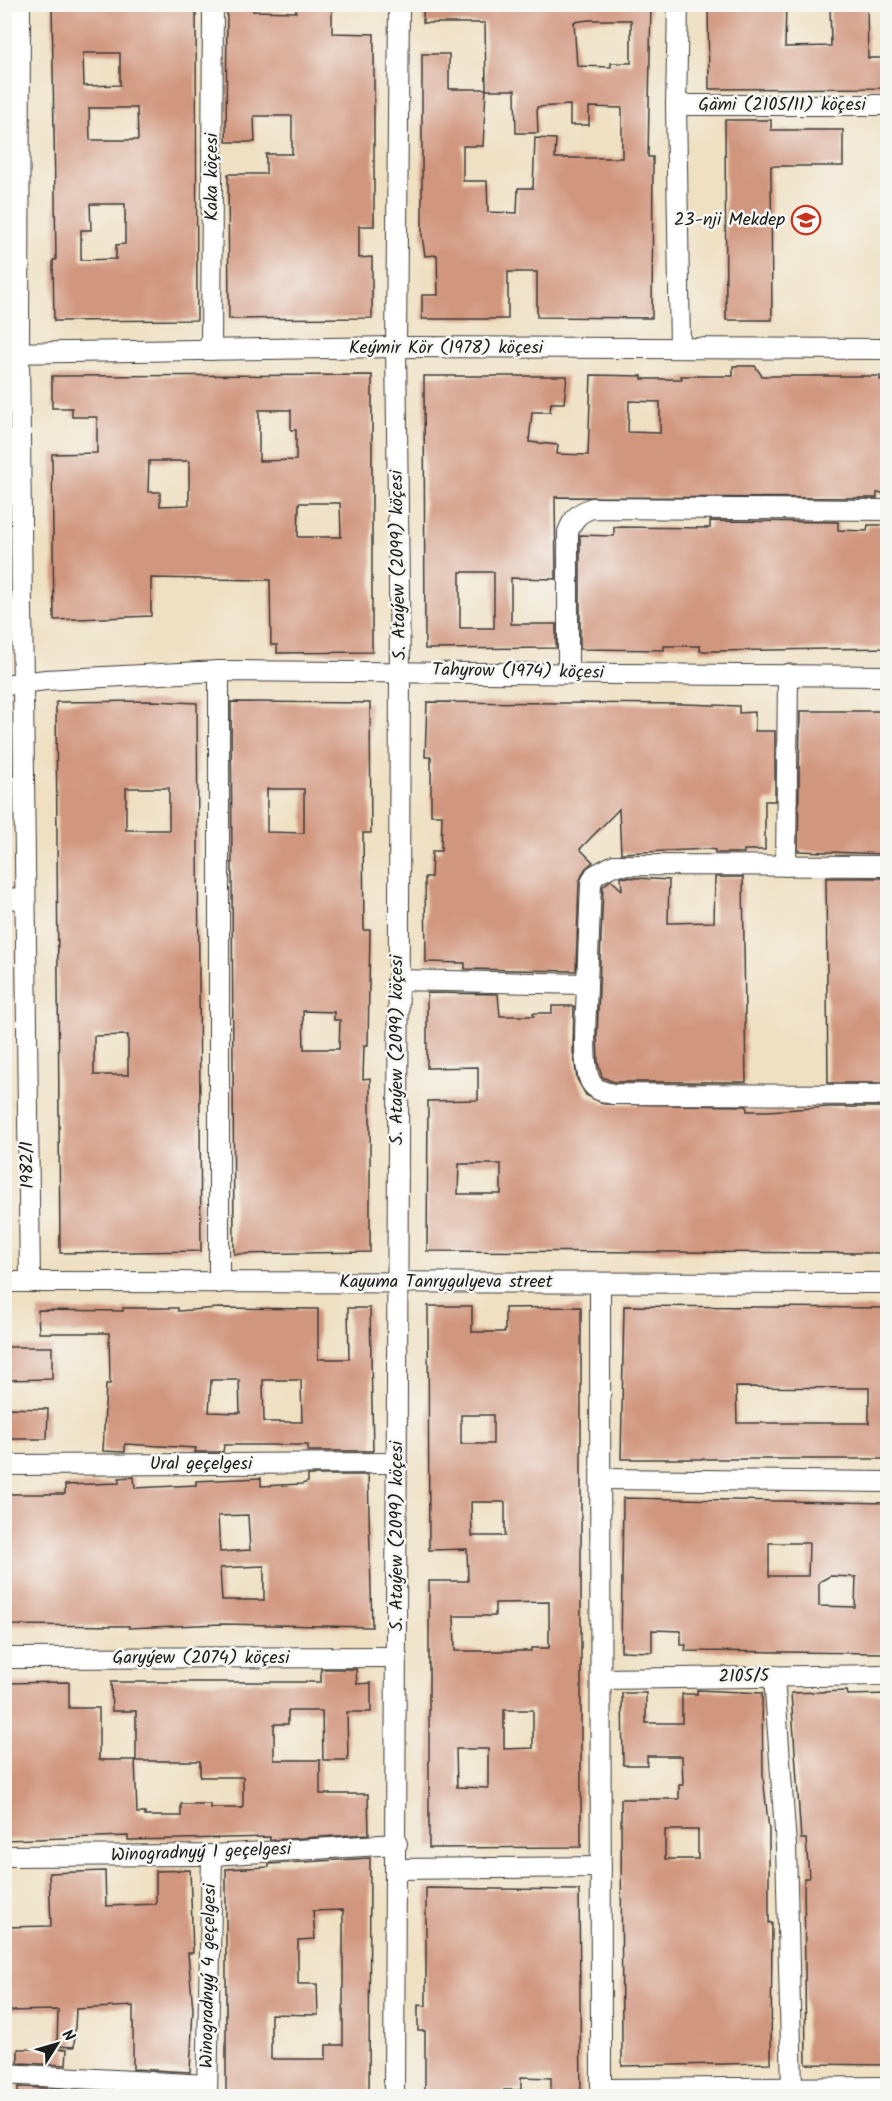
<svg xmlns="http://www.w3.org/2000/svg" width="892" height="2101" font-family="Kalam,sans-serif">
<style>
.building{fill:#d1967e;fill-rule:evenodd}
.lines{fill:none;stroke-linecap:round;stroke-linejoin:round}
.minor-casing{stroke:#3c3935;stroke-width:22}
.minor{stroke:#fff;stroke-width:20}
.labels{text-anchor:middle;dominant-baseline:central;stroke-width:5;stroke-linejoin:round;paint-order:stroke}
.street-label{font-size:18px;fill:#1c1c1c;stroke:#f6f6f2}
.poi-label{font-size:18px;fill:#1c1c1c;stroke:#f6f6f2;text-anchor:end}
</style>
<rect width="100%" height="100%" fill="#f6f6f2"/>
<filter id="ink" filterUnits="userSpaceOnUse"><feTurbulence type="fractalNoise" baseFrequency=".0167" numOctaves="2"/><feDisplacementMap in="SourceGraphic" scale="12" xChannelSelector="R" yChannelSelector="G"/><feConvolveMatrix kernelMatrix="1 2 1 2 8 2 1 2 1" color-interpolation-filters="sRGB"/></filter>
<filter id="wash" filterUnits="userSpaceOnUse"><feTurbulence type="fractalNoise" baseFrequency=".008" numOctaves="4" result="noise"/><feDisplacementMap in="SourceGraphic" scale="24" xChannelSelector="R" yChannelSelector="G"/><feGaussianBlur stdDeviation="1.35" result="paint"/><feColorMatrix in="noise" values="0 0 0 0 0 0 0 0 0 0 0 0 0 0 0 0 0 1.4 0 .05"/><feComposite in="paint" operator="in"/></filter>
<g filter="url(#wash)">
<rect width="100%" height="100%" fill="#efe0c2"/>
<g id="blocks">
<!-- building -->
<g class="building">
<path d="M52 4H196L197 320 54 321 53 260H56ZM83 53H120V85L84 86ZM89 108H137L138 140H90ZM90 204H125V244L116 245V259L81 260V230H91Z"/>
<path d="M227 4H253V11L296 12V4H332V33L374 34V226H359V258L372 257V318L229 319 228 174H266V154H292V116H254L255 142H226Z"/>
<path d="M423 4H651L648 157H653L652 318 537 317V272H508V319H422V295H438L437 255 425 256 422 235V54H449V89H486L483 146H463V181H487L488 212 517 213 518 188H533L535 138 556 139 555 158H622V108L589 107V125H570V105L537 107 538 133H516L515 90H486L485 23H423ZM589 20H631V63H611V67L577 66 574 22Z"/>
<path d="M708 4H786L785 47 831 46 830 4H867L868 58H888V88L709 89Z"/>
<path d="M725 120H771V130H843V166H771L772 320H726Z"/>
<path d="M733 366H755L762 376H880V380H888V493H877V498L555 497 556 579 511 578V624H556V648L425 649 424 376H567L564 403H551L550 412H532L529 442 558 445 557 454 588 455 591 375 642 376V379H682L681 376H733ZM629 401 660 402V433L628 432ZM460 572H494V628H460Z"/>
<path d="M372 375V652L277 653V645H271L270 580 151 578V616L54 620 52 454 97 453V417H72V408H52V376ZM259 410H291V430H296V460L259 461ZM149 461H189V505L160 506V492H148ZM299 503H340L341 537H298Z"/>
<path d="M710 521 838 522V530L867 531 868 525H888V648L715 651H700V646H664V650L580 649V535L614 536V527L710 528Z"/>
<path d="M153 701 197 703 201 1251 60 1253 56 702ZM126 788H169V830H126ZM128 1035V1075H94V1036Z"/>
<path d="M231 702 370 703 371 833H363L364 930H370L368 1045H364L363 1079 370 1078V1252L234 1254ZM267 789H304V833L267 832ZM303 1011 334 1012V1020H340L339 1049H304Z"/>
<path d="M427 702 685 704 739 706V713L755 712V731H775V801H765V850H744V853H715V850L709 849 621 853 619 809 580 849 593 862 585 869 579 882 576 971 465 969V963L426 962 425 877H431L432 851H441L442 815H431V757H425Z"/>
<path d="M800 711H888V854L798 851Z"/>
<path d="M621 877 669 880 668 923 714 922 715 877H743L746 1082H614L602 1077 598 1063 597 1036 603 886 611 880 622 890Z"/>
<path d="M826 878H888V1083H828Z"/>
<path d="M427 993 498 994 500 1016H534L533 1013H552V1006H574L573 1051 577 1079 586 1095 604 1104 747 1106V1111H768L828 1107H888V1253L427 1251 428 1101 478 1100V1067L427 1068ZM459 1164H501V1194H458Z"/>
<path d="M428 1306H472V1332H505V1308L581 1307V1847L429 1848V1581H468L467 1549 429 1550ZM461 1415H493V1444H461ZM471 1502H505V1536H472ZM549 1602V1648H531V1651H455L454 1616H495V1603ZM504 1710H533V1748L504 1749ZM456 1749H488V1788L457 1787Z"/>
<path d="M624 1306 888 1308V1459H621ZM736 1387 869 1388V1423H737Z"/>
<path d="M123 1308H178V1311L219 1308 318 1309V1359H349L348 1308H370L373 1451H308V1445H224L223 1452H195L196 1448 125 1444V1452L103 1451 106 1384H110L109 1333H39L38 1310 123 1311ZM211 1380H239L240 1413 209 1412ZM263 1380H301L302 1422H264Z"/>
<path d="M4 1347H52V1379L4 1380Z"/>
<path d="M4 1408 48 1409 47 1439H4Z"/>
<path d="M308 1475H368L372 1627 221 1624 129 1628V1626L4 1625V1494H65V1485L119 1483V1478L134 1477 135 1488 196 1485V1481L261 1478V1486L302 1484 308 1482ZM248 1515 250 1550 220 1552 218 1516ZM264 1566V1600H222L220 1568Z"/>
<path d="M623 1498 888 1503 884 1653 685 1651 686 1645H681V1631L652 1630V1652L621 1651ZM769 1543H809L808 1576H769ZM830 1576 856 1577 855 1607 819 1606V1582Z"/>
<path d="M321 1669H356L357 1684 371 1683V1712H347L348 1760H323L322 1711H288V1724H274V1760H320V1794H368L369 1834 270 1840V1837L128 1840V1836L4 1840V1683L69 1682V1708H99V1760H135L137 1813H145V1816H181V1804H210V1808H243V1777H200V1761H136V1711H112L111 1682H321Z"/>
<path d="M697 1690 762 1693 763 1777 769 1830V1923H772L771 2063 622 2066 621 1799H679V1785H683L682 1756H647V1765H623L622 1693H646V1723H682V1694H697ZM665 1830H698V1859H665Z"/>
<path d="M847 1691 848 1695 888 1694V2065L806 2064 804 1878H809L806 1839H801L791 1693Z"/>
<path d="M370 1858 369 2097H226V1869L269 1867V1864ZM343 1910V2045H326V2059H271V2014L318 2015 317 1984H298V1940L315 1939 313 1911Z"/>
<path d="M190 1870 193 1953H188L193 2009 190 2072 133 2069V2006L76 2009 74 2047 57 2046 58 2010 4 2011V1927L51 1926 49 1873 105 1871 106 1906 156 1904V1871Z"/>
<path d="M426 1888 579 1890 581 2097H551V2078L521 2077V2090H504V2097H425V2031H418V2005L426 2006Z"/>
<path d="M18 2049H67L66 2065 18 2063Z"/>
<path d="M18 2087 65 2089V2097H18Z"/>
</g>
</g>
</g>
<g filter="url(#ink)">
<use href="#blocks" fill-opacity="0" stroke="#3c3935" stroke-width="1.5"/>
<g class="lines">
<!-- minor casing -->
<g class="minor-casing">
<g id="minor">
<path d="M20 4 19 352 30 1282"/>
<path d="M678 4 676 105 680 348"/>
<path d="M676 105H888"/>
<path d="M211 350 213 4"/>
<path d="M4 353 396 347 888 349"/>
<path d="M219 671V1283"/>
<path d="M568 673V532C573 519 578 513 592 508L888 510"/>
<path d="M4 685 46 680 219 671 888 676"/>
<path d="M786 866 788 674"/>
<path d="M4 898 24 899"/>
<path d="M397 980 587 984 591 883 595 875 614 865 888 866"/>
<path d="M587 984C587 1006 580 1068 592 1084 597 1091 605 1092 613 1094L888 1095"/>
<path d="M4 1282 888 1283"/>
<path d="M600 1283 601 2096"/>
<path d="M4 1465 397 1463"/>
<path d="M601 1479 888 1482"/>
<path d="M4 1658 397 1657"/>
<path d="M774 1676 786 1846 792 2088"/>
<path d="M601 1679 888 1675"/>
<path d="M4 1856 212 1855 397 1844"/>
<path d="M397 1869 601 1867"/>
<path d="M4 2074 207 2085"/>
<path d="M601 2089 888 2087"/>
<path d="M207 2096 212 1855"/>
<path d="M394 2096 400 671 396 347 399 4"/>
</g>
</g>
<!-- minor -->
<use href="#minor" class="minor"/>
</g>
</g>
<!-- icons -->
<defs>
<g id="school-ring" transform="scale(1.5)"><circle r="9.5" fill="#f6f6f2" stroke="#c8321e" stroke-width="1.5"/><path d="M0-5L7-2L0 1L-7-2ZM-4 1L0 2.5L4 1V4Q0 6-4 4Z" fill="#c8321e"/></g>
</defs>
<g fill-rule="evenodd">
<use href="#school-ring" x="806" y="220"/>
</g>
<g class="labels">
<!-- street labels -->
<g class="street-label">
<text x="782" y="105">Gämi (2105/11) köçesi</text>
<text transform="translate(212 177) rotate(-90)">Kaka köçesi</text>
<text x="446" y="348">Keýmir Kör (1978) köçesi</text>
<text transform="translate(399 565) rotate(-91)">S. Ataýew (2099) köçesi</text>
<text transform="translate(518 672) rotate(1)">Tahyrow (1974) köçesi</text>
<text transform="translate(397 1050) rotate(-90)">S. Ataýew (2099) köçesi</text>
<text transform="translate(28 1165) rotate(-91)">1982/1</text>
<text x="446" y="1282">Kayuma Tanrygulyeva street</text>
<text x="201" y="1464">Ural geçelgesi</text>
<text transform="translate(397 1536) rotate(-90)">S. Ataýew (2099) köçesi</text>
<text x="201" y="1658">Garyýew (2074) köçesi</text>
<text transform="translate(744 1677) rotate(-1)">2105/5</text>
<text transform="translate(201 1853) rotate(-2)">Winogradnyý 1 geçelgesi</text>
<text transform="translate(209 1976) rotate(-89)">Winogradnyý 4 geçelgesi</text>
</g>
<!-- poi labels -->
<g class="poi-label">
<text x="785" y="220">23-nji Mekdep</text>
</g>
</g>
<!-- margin -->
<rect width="892" height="2101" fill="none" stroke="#f6f6f2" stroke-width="24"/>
<!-- north arrow -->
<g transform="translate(57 2044) rotate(53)" stroke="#f6f6f2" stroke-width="4.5" paint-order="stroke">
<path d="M0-4.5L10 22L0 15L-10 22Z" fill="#1c1c1c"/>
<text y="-9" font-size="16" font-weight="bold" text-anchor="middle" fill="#1c1c1c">N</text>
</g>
</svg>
